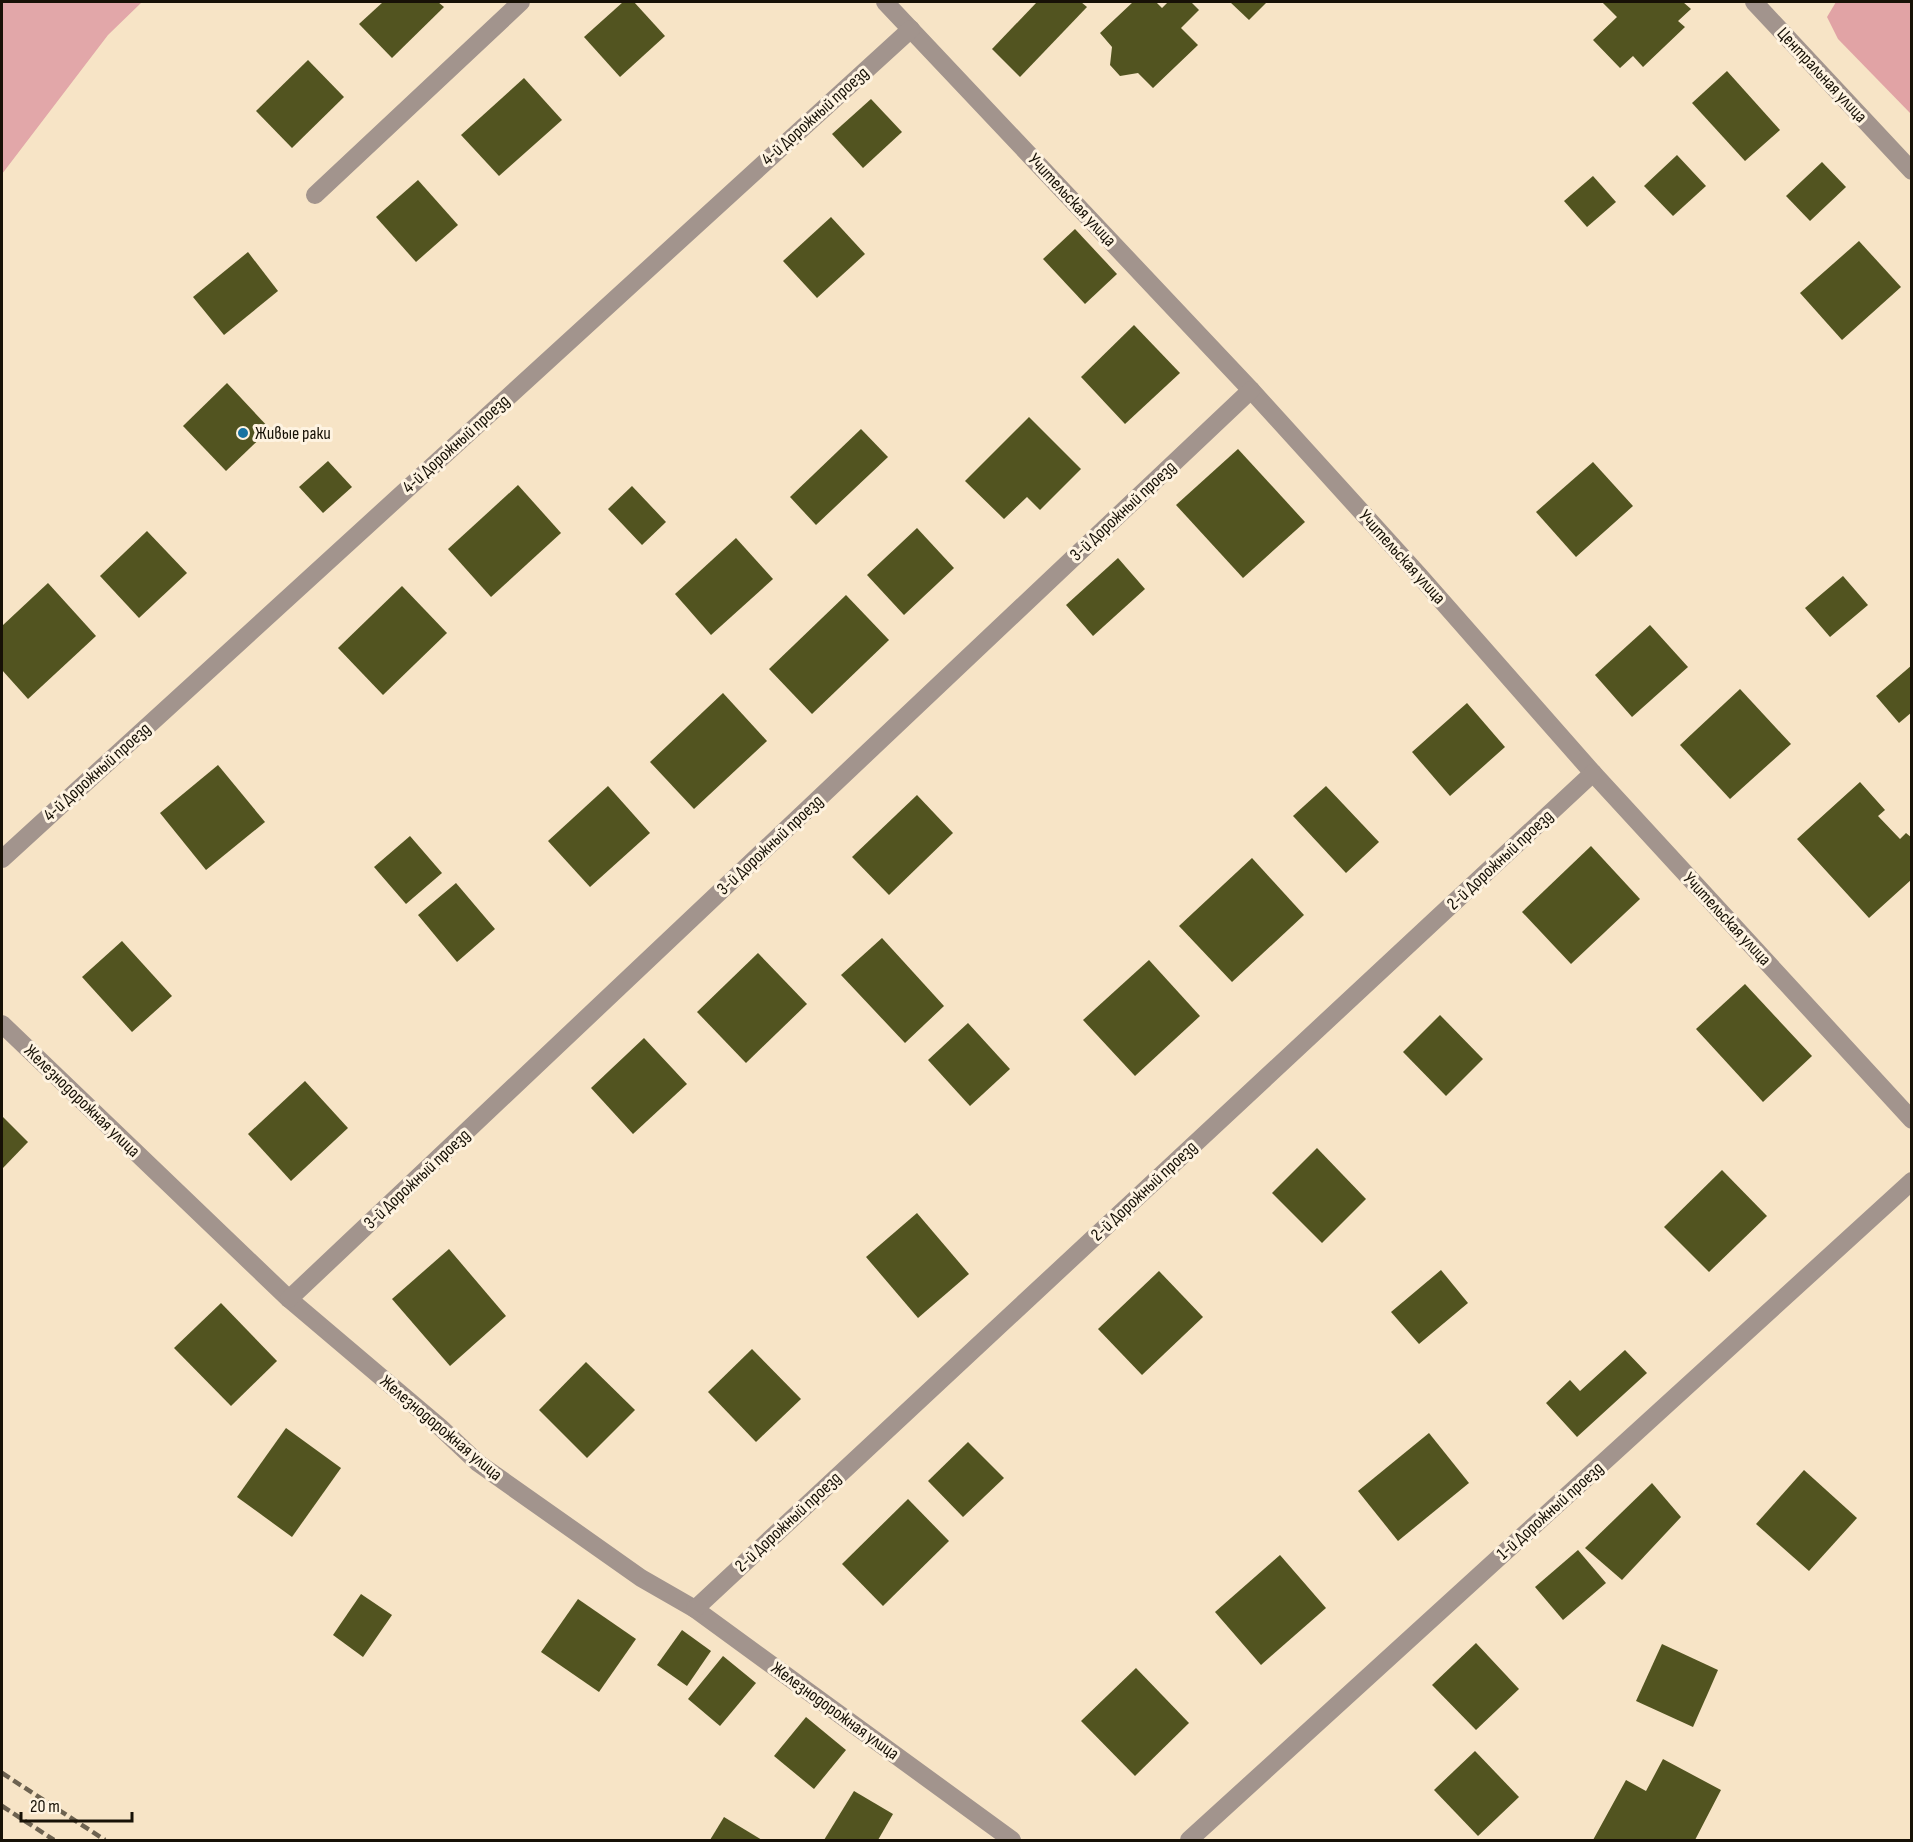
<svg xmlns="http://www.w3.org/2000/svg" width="1913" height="1842" font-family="'Sofia Sans Condensed',sans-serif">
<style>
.green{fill:#e2a7a9}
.forest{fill:#e1a3a5}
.building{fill:#525420}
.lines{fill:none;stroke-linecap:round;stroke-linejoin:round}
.minor{stroke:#a2948d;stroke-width:18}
.rail{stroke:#6d6250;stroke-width:4.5;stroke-dasharray:9 4.5;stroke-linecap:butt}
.poi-dot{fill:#1873a1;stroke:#fef3e1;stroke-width:2}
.labels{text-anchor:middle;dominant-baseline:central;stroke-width:6;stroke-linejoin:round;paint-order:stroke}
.street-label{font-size:18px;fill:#171106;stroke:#fef3e1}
.poi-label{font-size:18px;fill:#171106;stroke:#fef3e1;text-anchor:start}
</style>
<rect width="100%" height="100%" fill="#f7e4c6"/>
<!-- green -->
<path class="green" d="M2 2H142L108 35 2 174Z"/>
<!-- forest -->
<path class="forest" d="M1836 2H1911V114L1838 39 1827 17Z"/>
<!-- building -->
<g class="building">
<path d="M383 2H438L444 7 392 58 359 24Z"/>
<path d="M623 2H634L665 36 620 77 584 37Z"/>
<path d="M1037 2H1081L1087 7 1020 77 992 49Z"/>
<path d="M1133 2H1156L1162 8 1168 2H1191L1199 10 1181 28 1198 45 1153 88 1138 73 1120 76 1110 65 1112 47 1100 33Z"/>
<path d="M1230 2H1267L1249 20Z"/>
<path d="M1602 2H1683L1691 9 1678 21 1685 27 1643 67 1633 56 1620 68 1593 40 1617 17Z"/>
<path d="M308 60 344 97 292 148 256 111Z"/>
<path d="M1727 71 1780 130 1745 161 1692 103Z"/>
<path d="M524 78 562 120 499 176 461 135Z"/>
<path d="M871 99 902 132 863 168 832 134Z"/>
<path d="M1677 155 1706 186 1673 216 1644 186Z"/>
<path d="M1822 162 1846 187 1810 221 1786 196Z"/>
<path d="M1593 176 1616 202 1587 227 1564 201Z"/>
<path d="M418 180 458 225 416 262 376 217Z"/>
<path d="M831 217 865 254 817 298 783 261Z"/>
<path d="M1075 229 1117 274 1085 304 1043 259Z"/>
<path d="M1859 241 1901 287 1842 340 1800 293Z"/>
<path d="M248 252 278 291 224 335 193 297Z"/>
<path d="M1134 325 1180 373 1125 424 1081 377Z"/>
<path d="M227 383 270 429 226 471 183 426Z"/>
<path d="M1029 417 1081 469 1040 510 1027 497 1004 519 965 481Z"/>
<path d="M861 429 888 457 816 525 790 497Z"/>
<path d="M1238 449 1305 522 1243 578 1176 505Z"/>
<path d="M328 461 352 487 323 513 299 487Z"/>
<path d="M1593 462 1633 506 1576 557 1536 512Z"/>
<path d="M518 485 561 533 491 597 448 549Z"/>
<path d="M632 486 666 522 642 545 608 509Z"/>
<path d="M917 528 954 568 904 615 867 575Z"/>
<path d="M147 531 187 573 139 618 100 576Z"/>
<path d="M736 538 773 579 711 635 675 594Z"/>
<path d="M1118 558 1145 589 1093 636 1066 605Z"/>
<path d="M1843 576 1868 605 1830 637 1805 608Z"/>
<path d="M48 583 96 636 28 699 2 670V626Z"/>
<path d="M402 586 447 633 383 695 338 648Z"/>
<path d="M846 595 889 640 812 714 769 669Z"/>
<path d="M1650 625 1688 667 1632 717 1595 675Z"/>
<path d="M1912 665V712L1899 723 1876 696Z"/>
<path d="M1740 689 1791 744 1730 799 1680 745Z"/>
<path d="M723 693 767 741 694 809 650 762Z"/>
<path d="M1467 703 1505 747 1450 796 1412 752Z"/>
<path d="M218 765 265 822 206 870 160 813Z"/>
<path d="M1860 782 1885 810 1878 816 1900 839 1906 833 1912 838V879L1869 918 1797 839Z"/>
<path d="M608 786 650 833 590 887 548 841Z"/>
<path d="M1326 786 1379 842 1346 873 1293 816Z"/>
<path d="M917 795 953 833 889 895 852 857Z"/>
<path d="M410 836 442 873 406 904 374 867Z"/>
<path d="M1591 846 1640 899 1571 964 1522 912Z"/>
<path d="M1252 858 1304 915 1232 982 1179 926Z"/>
<path d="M456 883 495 929 457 962 418 915Z"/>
<path d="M882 938 944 1006 905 1043 841 975Z"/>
<path d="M122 941 172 996 132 1032 82 977Z"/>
<path d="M758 953 807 1004 746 1063 697 1012Z"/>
<path d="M1149 960 1200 1016 1135 1076 1083 1020Z"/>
<path d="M1745 984 1812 1056 1763 1102 1696 1029Z"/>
<path d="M1440 1015 1483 1059 1446 1096 1403 1052Z"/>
<path d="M968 1023 1010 1069 970 1106 928 1060Z"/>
<path d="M644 1038 687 1084 633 1134 591 1088Z"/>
<path d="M305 1081 348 1128 291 1181 248 1134Z"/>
<path d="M2 1116 28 1142 2 1169Z"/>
<path d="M1317 1148 1366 1199 1322 1243 1272 1193Z"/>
<path d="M1722 1170 1767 1216 1709 1272 1664 1227Z"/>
<path d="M917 1213 969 1274 918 1318 866 1257Z"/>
<path d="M449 1249 506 1316 450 1366 392 1299Z"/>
<path d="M1441 1270 1468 1303 1419 1344 1391 1312Z"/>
<path d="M1159 1271 1203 1317 1142 1375 1098 1329Z"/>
<path d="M221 1303 277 1361 231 1406 174 1348Z"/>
<path d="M752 1349 801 1399 756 1442 708 1392Z"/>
<path d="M1625 1350 1647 1373 1577 1437 1546 1403 1570 1380 1580 1391Z"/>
<path d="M586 1362 635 1410 587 1458 539 1410Z"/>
<path d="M286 1428 341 1468 292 1537 237 1497Z"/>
<path d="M1429 1433 1469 1483 1398 1541 1358 1491Z"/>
<path d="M968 1442 1004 1478 963 1517 928 1481Z"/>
<path d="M1804 1470 1857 1518 1809 1571 1756 1524Z"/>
<path d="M1652 1483 1681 1517 1622 1580 1585 1548Z"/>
<path d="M908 1499 949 1541 883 1606 842 1564Z"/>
<path d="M1578 1550 1606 1583 1563 1620 1535 1587Z"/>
<path d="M1280 1555 1326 1608 1261 1665 1215 1612Z"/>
<path d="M361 1594 392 1615 363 1657 333 1635Z"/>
<path d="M578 1599 636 1639 599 1692 541 1652Z"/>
<path d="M682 1630 711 1651 687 1686 657 1665Z"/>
<path d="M1476 1643 1519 1689 1476 1730 1432 1685Z"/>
<path d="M1662 1644 1718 1670 1693 1727 1636 1701Z"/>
<path d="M723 1656 756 1683 720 1726 688 1699Z"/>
<path d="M1136 1668 1189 1723 1135 1776 1081 1721Z"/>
<path d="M806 1717 846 1750 814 1789 774 1756Z"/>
<path d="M1475 1751 1519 1797 1478 1836 1434 1790Z"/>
<path d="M1663 1759 1721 1790 1695 1840H1593L1626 1780 1646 1791Z"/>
<path d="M854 1791 893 1814 878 1840H824Z"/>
<path d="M724 1817 762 1840H710Z"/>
</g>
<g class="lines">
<!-- minor -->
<g class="minor">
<path d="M885 2 1251 390 1418 574 1593 773 1912 1120"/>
<path d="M1754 2 1912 171"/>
<path d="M315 195 521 2"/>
<path d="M2 859 911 29"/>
<path d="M2 1024 289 1299 440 1427 478 1463 641 1578 695 1609 1012 1840"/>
<path d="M289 1299 1251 390"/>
<path d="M695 1609 1593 773"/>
<path d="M1189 1840 1912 1181"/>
</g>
<!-- rail -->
<g class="rail">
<path d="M2 1773 105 1840"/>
<path d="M2 1806 54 1840"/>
</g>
</g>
<!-- markers -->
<circle class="poi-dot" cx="243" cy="433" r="6"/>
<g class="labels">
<!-- street labels -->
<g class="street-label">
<text transform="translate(1822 75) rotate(47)">Центральная улица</text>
<text transform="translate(815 116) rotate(-42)">4-й Дорожный проезд</text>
<text transform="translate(1072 200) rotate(47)">Учительская улица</text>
<text transform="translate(456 444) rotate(-42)">4-й Дорожный проезд</text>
<text transform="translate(1123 511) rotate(-43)">3-й Дорожный проезд</text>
<text transform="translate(1402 557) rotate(48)">Учительская улица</text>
<text transform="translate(97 772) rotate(-42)">4-й Дорожный проезд</text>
<text transform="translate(770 845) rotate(-43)">3-й Дорожный проезд</text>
<text transform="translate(1500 860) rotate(-43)">2-й Дорожный проезд</text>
<text transform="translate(1727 919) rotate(47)">Учительская улица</text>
<text transform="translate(82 1101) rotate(44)">Железнодорожная улица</text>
<text transform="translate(417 1179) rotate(-43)">3-й Дорожный проезд</text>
<text transform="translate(1144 1191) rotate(-43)">2-й Дорожный проезд</text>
<text transform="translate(441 1428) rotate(40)">Железнодорожная улица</text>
<text transform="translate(1550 1511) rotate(-42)">1-й Дорожный проезд</text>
<text transform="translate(788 1522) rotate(-43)">2-й Дорожный проезд</text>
<text transform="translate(835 1711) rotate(36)">Железнодорожная улица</text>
</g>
<!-- poi labels -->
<g class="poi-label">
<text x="255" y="433">Живые раки</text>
</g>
</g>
<!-- border -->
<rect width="1913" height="1842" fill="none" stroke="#171106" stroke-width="6"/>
<!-- scale -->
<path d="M21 1812v9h111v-9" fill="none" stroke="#171106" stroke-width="3"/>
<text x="30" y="1812" font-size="18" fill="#171106" stroke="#fef3e1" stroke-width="4.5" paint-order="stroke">20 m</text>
</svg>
